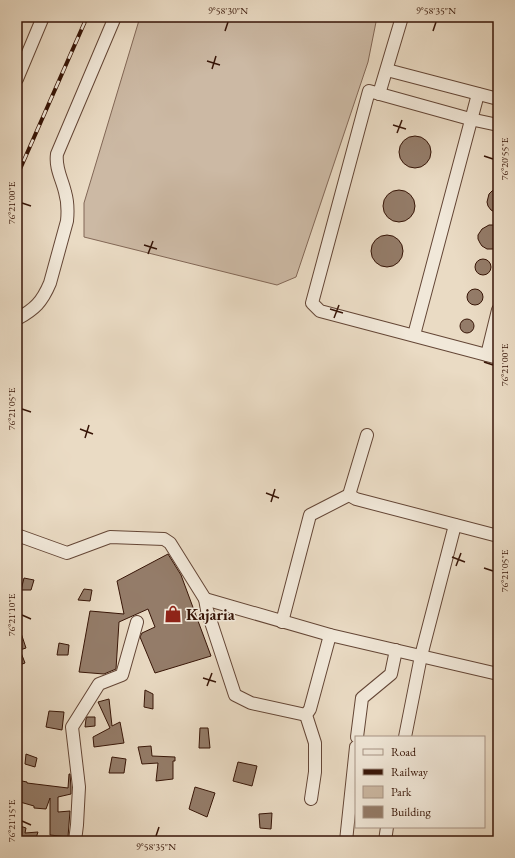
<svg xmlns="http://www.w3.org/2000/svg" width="515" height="858" font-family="'EB Garamond',serif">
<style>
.green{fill:#ccb9a4;stroke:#826756}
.building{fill:#947c69;stroke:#371507}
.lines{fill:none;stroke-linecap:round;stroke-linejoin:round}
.minor-casing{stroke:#644636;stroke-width:14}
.minor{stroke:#f1e8d9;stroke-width:12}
.rail-casing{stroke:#371507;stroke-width:4}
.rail{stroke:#f1e8d9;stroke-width:2.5;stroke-dasharray:8;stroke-linecap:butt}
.ticks{fill:none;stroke:#371507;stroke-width:1.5}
.labels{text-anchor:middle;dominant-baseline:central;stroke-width:3;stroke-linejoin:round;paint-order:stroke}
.poi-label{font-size:16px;font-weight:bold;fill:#371507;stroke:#f1e8d9;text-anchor:start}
.neatline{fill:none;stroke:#371507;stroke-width:1.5}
.ticks-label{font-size:10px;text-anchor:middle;fill:#371507}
</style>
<rect width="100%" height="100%" fill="#eadbc4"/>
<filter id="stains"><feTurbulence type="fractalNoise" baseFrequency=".005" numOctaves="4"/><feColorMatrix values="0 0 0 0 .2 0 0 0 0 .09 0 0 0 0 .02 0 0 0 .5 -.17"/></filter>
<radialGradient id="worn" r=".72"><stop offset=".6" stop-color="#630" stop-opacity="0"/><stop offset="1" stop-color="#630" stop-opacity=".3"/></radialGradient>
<!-- green -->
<path class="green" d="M140 17H377L368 62 296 277 277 285 84 237V203Z"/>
<!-- building -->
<g class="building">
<circle cx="415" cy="152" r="16"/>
<path d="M498 187V214L491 210 488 206 487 202 489 194 492 191Z"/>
<circle cx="399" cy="206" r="16"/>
<path d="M489 225H493L498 228V247L493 249H487L482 246 480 243 478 239V235L482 229Z"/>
<circle cx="387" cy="251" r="16"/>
<circle cx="483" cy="267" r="8"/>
<circle cx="475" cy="297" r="8"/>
<circle cx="467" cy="326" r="7"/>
<path d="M168 554 181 575 211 656 155 673 140 637 142 633 155 627 148 609 119 622 116 669 104 674 79 672 90 611 124 614 117 581Z"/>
<path d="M24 578 34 580 31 590H21Z"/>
<path d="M84 589 92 590 90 601 78 600Z"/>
<path d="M17 624H18L26 648 20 650 25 663 17 666Z"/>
<path d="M59 643 69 645 68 655H57Z"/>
<path d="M145 690 153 694V709L144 707Z"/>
<path d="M109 699 112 726 120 722 124 743 94 747 93 737 110 728 98 702Z"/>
<path d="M49 711 64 712 62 730 46 727Z"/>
<path d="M87 717H95V726L85 727 86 719Z"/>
<path d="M200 728H208L210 748H199Z"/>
<path d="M151 746 152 756 175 757V761H173V779L156 781 158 763 142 764 138 747Z"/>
<path d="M26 754 37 758 35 767 25 764Z"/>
<path d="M112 757 126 759 124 773H109Z"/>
<path d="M238 762 257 766 252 786 233 781Z"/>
<path d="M69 774H70L71 787V794L58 797V812L70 811 68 837 50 835V798L46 809 34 808V806L20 802 21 795H17L19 791 17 790V780L27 782V783L68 788Z"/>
<path d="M195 787 215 793 207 817 189 809Z"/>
<path d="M272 813 271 829 260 828 259 814Z"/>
<path d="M17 825 26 828 25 833 38 832 35 841H17Z"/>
</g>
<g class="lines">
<!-- minor casing -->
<g class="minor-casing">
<g id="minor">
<path d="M387 70 498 99"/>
<path d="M17 79 43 17"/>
<path d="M379 94 402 17"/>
<path d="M498 125 470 119 369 91 312 303 320 311 498 358"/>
<path d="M17 319C35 309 42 302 50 283L67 221C68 211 68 202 65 192 62 179 55 168 57 154L115 17"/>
<path d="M414 335 478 94"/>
<path d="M487 355 498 310"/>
<path d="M349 495 356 499 498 536"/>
<path d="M17 535 67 553 110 537 164 539 170 543 205 599 207 610 235 695 251 703 306 715"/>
<path d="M205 599 330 635 498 674"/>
<path d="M282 622 310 515 349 495 367 435"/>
<path d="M357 737 362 698 391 674 396 650"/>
<path d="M405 737 421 656 455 525"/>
<path d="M311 799 315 772V743L306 715 310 709 330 635"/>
<path d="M75 841 77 825 79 787 72 727 99 684 122 675 137 622"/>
<path d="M346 841 356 747"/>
<path d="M385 841 387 827"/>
</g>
</g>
<!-- minor -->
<use href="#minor" class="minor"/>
<!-- rail casing -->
<g class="rail-casing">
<path id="rail" d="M17 176 87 17"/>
</g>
<!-- rail -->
<use href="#rail" class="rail"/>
</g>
<!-- ticks -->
<path class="ticks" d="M225 31 228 22M433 31 436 22M207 61 220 65M212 69 216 56M393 125 406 129M397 133 402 120M484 156 493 159M22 203 31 206M144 245 157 249M148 254 153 241M330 309 343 313M334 318 339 305M484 362 493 365M22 409 31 412M80 429 93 434M85 438 89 425M266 493 279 498M271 502 275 489M452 557 465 562M456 566 461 553M484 568 493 571M22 615 31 619M203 678 216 682M207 686 212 673M22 821 31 825M156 836 159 827"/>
<!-- icons -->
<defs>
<g id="shop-bare" transform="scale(1.38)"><path d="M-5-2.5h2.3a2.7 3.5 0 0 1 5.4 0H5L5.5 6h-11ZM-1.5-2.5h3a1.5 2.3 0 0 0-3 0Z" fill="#8f2418" stroke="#f1e8d9" stroke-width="2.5" paint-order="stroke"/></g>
</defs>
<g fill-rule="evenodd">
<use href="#shop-bare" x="173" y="614"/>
</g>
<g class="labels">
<!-- poi labels -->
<g class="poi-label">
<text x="186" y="614">Kajaria</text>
</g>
</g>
<!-- margin -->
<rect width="515" height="858" fill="none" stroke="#eadbc4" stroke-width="44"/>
<!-- legend -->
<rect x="355" y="736" width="130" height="92" fill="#f1e8d9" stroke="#a79485"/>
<rect x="363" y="749" width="20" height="6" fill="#f1e8d9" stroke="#a79485"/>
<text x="391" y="756" font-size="12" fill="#371507">Road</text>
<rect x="363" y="769" width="20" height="6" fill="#371507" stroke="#a79485"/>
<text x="391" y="776" font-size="12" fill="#371507">Railway</text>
<rect x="363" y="786" width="20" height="12" fill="#ccb9a4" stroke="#a79485"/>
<text x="391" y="796" font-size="12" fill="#371507">Park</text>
<rect x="363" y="806" width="20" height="12" fill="#947c69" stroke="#a79485"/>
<text x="391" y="816" font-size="12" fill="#371507">Building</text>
<rect x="22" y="22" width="471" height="814" class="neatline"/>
<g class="ticks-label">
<text x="228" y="14">9°58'30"N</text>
<text x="436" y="14">9°58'35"N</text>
<text transform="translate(504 159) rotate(-90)" y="4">76°20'55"E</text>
<text transform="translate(11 203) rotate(-90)" y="4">76°21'00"E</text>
<text transform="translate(504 365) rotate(-90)" y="4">76°21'00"E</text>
<text transform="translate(11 409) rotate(-90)" y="4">76°21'05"E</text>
<text transform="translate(504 571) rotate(-90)" y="4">76°21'05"E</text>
<text transform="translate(11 615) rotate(-90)" y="4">76°21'10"E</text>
<text transform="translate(11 821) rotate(-90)" y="4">76°21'15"E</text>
<text x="156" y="850">9°58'35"N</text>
</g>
<rect width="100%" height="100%" filter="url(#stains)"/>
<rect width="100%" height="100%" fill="url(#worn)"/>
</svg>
